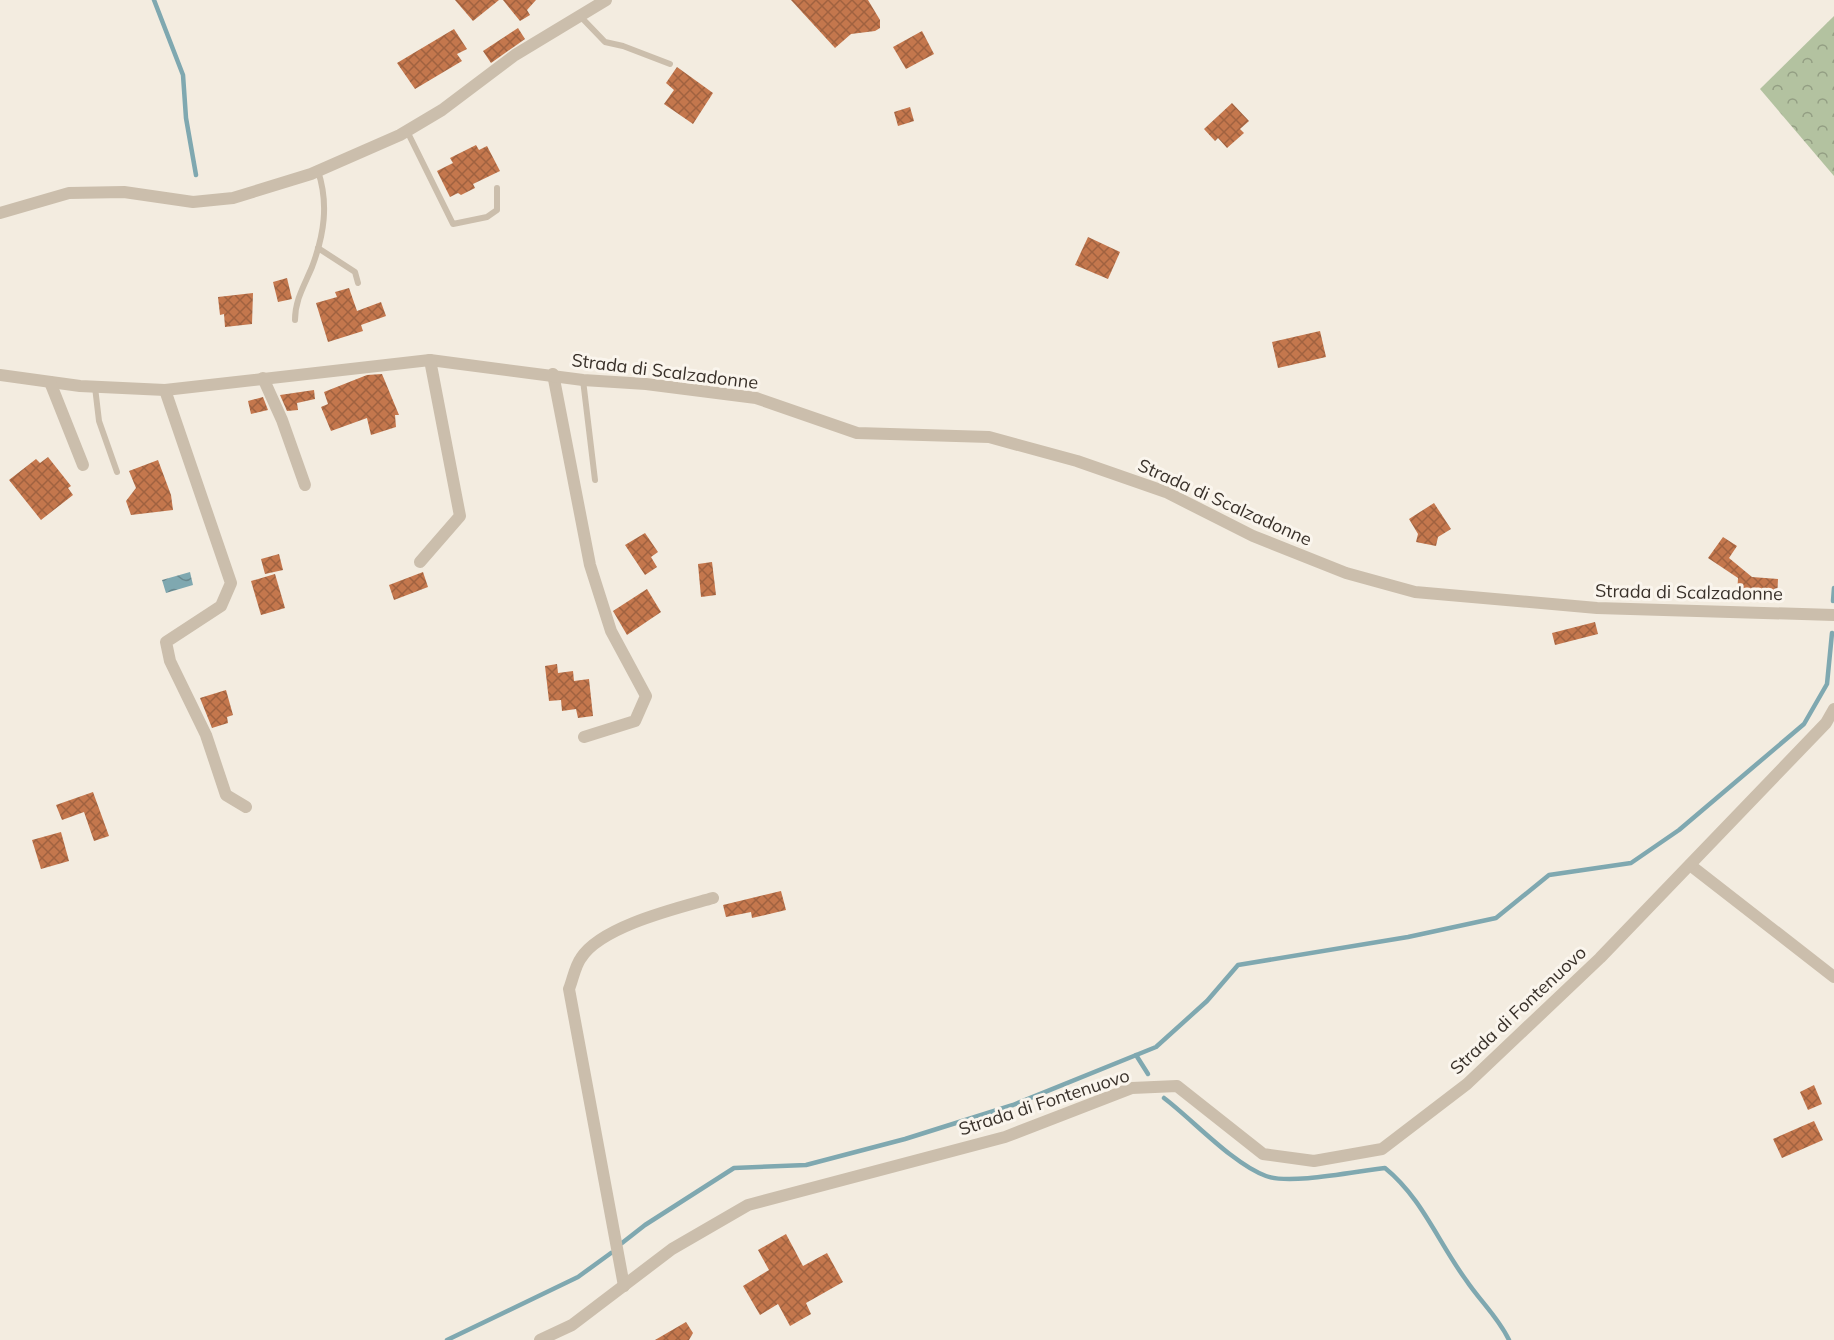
<svg xmlns="http://www.w3.org/2000/svg" width="1834" height="1340" font-family="Mulish,sans-serif">
<defs>
<pattern id="forest-crowns" width="20" height="18" patternUnits="userSpaceOnUse" patternTransform="scale(1.5)"><rect width="20" height="18" fill="#b3c2a0"/><path d="M2 6a3 3 0 1 1 6 0M12 15a3 3 0 1 1 6 0" fill="none" stroke="#939e83"/></pattern>
<pattern id="water-waves" width="16" height="10" patternUnits="userSpaceOnUse" patternTransform="scale(1.5)"><rect width="16" height="10" fill="#7fa8b0"/><path d="M0 5q4-4 8 0t8 0" fill="none" stroke="#69898f"/></pattern>
<pattern id="building-cross-hatch" width="8" height="8" patternUnits="userSpaceOnUse" patternTransform="scale(1.5)"><rect width="8" height="8" fill="#c4774d"/><path d="M0 0l8 8M0 8l8-8" fill="none" stroke="#a06240"/></pattern>
</defs>
<rect width="100%" height="100%" fill="#f3ece0"/>
<!-- forest -->
<polygon fill="url(#forest-crowns)" points="1834,16 1834,176 1760,89"/>
<!-- water -->
<polygon fill="url(#water-waves)" points="190,572 193,585 166,593 162,580"/>
<g fill="none" stroke-linecap="round" stroke-linejoin="round">
<!-- stream -->
<g stroke="#7fa8b0" stroke-width="4.5">
<polyline points="154,0 183,75 186,118 196,175"/>
<polyline points="1833,601 1834,588"/>
<polyline points="1136,1055 1148,1074"/>
<path d="M1164,1098C1193,1120 1233,1164 1266,1176C1290,1185 1357,1171 1385,1168C1422,1198 1438,1242 1466,1280C1480,1301 1498,1317 1509,1340"/>
<polyline points="622,1243 645,1225 734,1168 806,1165 905,1139 1013,1105 1156,1047 1207,1001 1238,965 1408,937 1496,918 1549,875 1631,863 1679,830 1804,724 1827,684 1832,633"/>
<polyline points="447,1340 578,1277 611,1253"/>
</g>
</g>
<!-- building -->
<g fill="url(#building-cross-hatch)">
<polygon points="455,0 499,0 473,21"/>
<polygon points="503,0 536,0 527,10 530,15 520,21"/>
<polygon points="791,0 868,0 880,20 880,28 875,31 851,34 835,48"/>
<polygon points="518,28 525,39 491,63 483,51"/>
<polygon points="454,29 467,49 457,54 462,61 415,89 397,63"/>
<polygon points="922,31 934,54 906,69 893,47"/>
<polygon points="677,67 713,93 693,124 664,104 674,90 666,83"/>
<polygon points="1232,103 1249,121 1240,129 1244,133 1227,148 1218,138 1215,141 1204,129"/>
<polygon points="910,107 914,121 898,126 894,112"/>
<polygon points="476,145 479,150 487,146 500,171 473,184 475,188 461,195 458,193 450,197 437,171 453,163 450,158"/>
<polygon points="1088,237 1120,252 1108,279 1075,265"/>
<polygon points="287,278 292,299 278,302 273,282"/>
<polygon points="349,288 357,311 381,302 386,316 361,325 363,331 328,342 316,303 337,297 335,292"/>
<polygon points="253,293 252,324 225,327 224,314 220,315 218,297"/>
<polygon points="1320,331 1326,357 1278,368 1272,342"/>
<polygon points="382,374 399,415 395,415 396,427 371,435 367,418 331,431 321,407 328,404 324,392 367,375"/>
<polygon points="314,390 315,399 297,403 298,410 287,411 280,395"/>
<polygon points="263,397 268,410 251,414 248,401"/>
<polygon points="48,457 71,486 68,488 73,495 41,520 9,480 36,459 40,463"/>
<polygon points="158,460 171,495 173,510 131,515 126,501 136,488 129,471"/>
<polygon points="1434,503 1451,529 1438,537 1436,546 1416,542 1418,534 1409,519"/>
<polygon points="645,533 658,552 651,557 657,567 645,575 625,545"/>
<polygon points="1723,537 1737,546 1729,558 1752,577 1778,579 1777,599 1737,596 1738,578 1708,558"/>
<polygon points="279,554 283,570 265,574 261,559"/>
<polygon points="712,562 716,595 701,597 698,564"/>
<polygon points="423,572 428,587 394,600 389,585"/>
<polygon points="275,574 285,608 261,615 251,581"/>
<polygon points="647,589 661,612 627,635 613,611"/>
<polygon points="1595,622 1598,634 1555,645 1552,633"/>
<polygon points="557,664 558,673 573,671 574,681 589,679 593,716 578,718 576,709 562,711 561,700 549,701 545,666"/>
<polygon points="226,690 233,715 227,717 228,723 212,728 200,698"/>
<polygon points="93,792 109,836 94,841 84,812 62,820 56,805"/>
<polygon points="61,832 69,861 41,869 32,840"/>
<polygon points="781,891 786,910 752,918 751,912 726,917 723,905"/>
<polygon points="1814,1085 1822,1104 1808,1110 1800,1092"/>
<polygon points="1814,1121 1823,1140 1782,1158 1773,1139"/>
<polygon points="786,1234 803,1266 827,1253 843,1282 806,1303 811,1314 790,1326 778,1304 760,1315 743,1286 769,1270 758,1250"/>
<polygon points="686,1322 693,1333 689,1340 655,1340"/>
</g>
<g fill="none" stroke-linecap="round" stroke-linejoin="round">
<!-- service -->
<g stroke="#cbbeac" stroke-width="6">
<polyline points="580,16 605,42 623,46 670,64"/>
<polyline points="407,131 453,224 487,217 497,210 497,188"/>
<polyline points="318,248 355,272 358,283"/>
<path d="M295,320C295,300 304,286 312,267C324,235 329,204 318,171"/>
<polyline points="583,380 595,480"/>
<polyline points="95,387 99,421 117,472"/>
</g>
<!-- minor -->
<g stroke="#cbbeac" stroke-width="12">
<polyline points="0,213 69,193 124,192 193,202 233,198 311,174 400,135 442,110 515,55 606,0"/>
<polyline points="553,374 590,565 611,631 646,696 635,721 584,737"/>
<polyline points="0,375 80,386 165,390 430,360 583,380 646,384 756,398 857,433 989,437 1077,461 1166,492 1253,536 1346,573 1415,592 1597,608 1834,615"/>
<polyline points="263,378 282,420 305,485"/>
<polyline points="50,382 83,465"/>
<polyline points="165,390 231,583 221,606 166,642 170,661 206,735 226,795 246,807"/>
<polyline points="420,562 460,516 430,360"/>
<polyline points="1690,865 1834,977"/>
<path d="M624,1286L569,989C573,979 575,966 581,958C601,926 678,908 713,898"/>
<polyline points="540,1340 572,1325 672,1249 748,1205 1005,1137 1132,1088 1177,1086 1263,1154 1314,1161 1382,1149 1467,1084 1600,958 1826,723 1834,709"/>
</g>
</g>
<g text-anchor="middle" dominant-baseline="central" stroke-width="6" stroke-linejoin="round" paint-order="stroke">
<!-- street labels -->
<g font-size="18" fill="#39312a" stroke="#faf5ed">
<text transform="translate(665 371) rotate(7)">Strada di Scalzadonne</text>
<text transform="translate(1225 502) rotate(24)">Strada di Scalzadonne</text>
<text transform="translate(1689 592) rotate(1)">Strada di Scalzadonne</text>
<text transform="translate(1518 1010) rotate(-43)">Strada di Fontenuovo</text>
<text transform="translate(1044 1102) rotate(-18)">Strada di Fontenuovo</text>
</g>
</g>
</svg>
